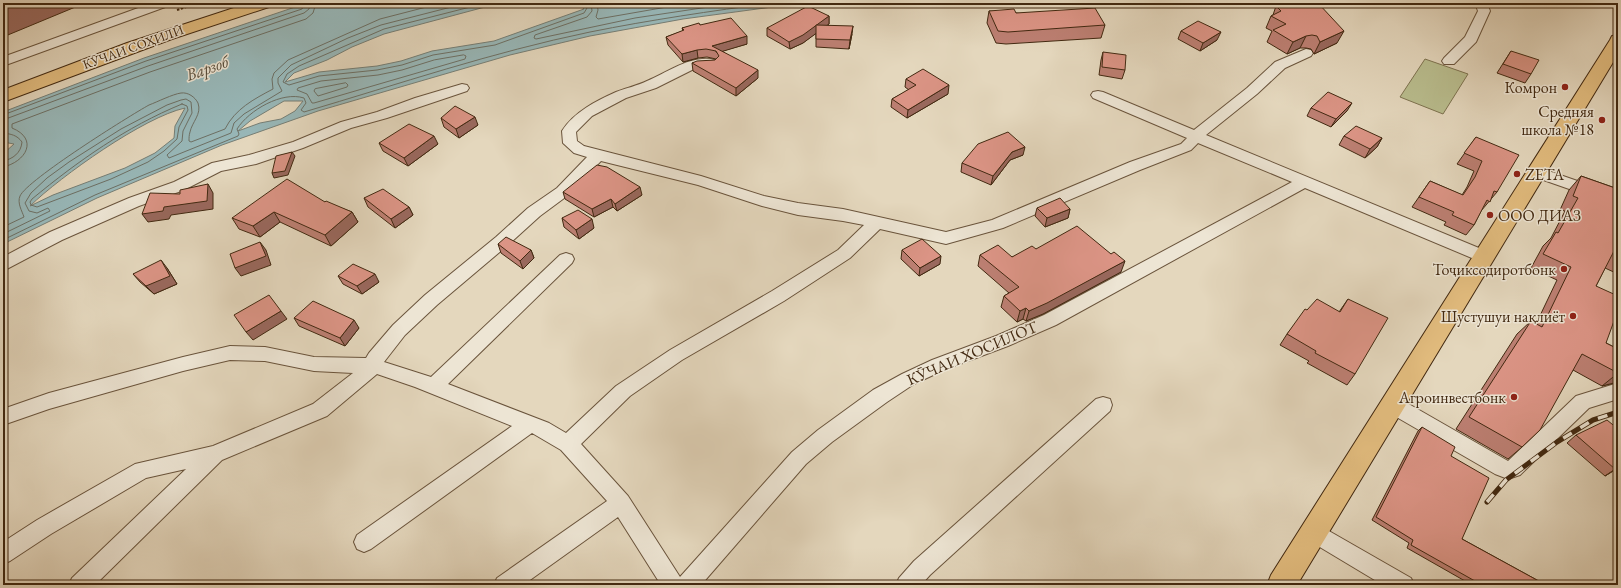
<svg xmlns="http://www.w3.org/2000/svg" width="1621" height="588" font-family="'EB Garamond',serif">
<rect width="100%" height="100%" fill="#e4d7bd"/>
<filter id="stains"><feTurbulence type="fractalNoise" baseFrequency=".005" numOctaves="4"/><feColorMatrix values="0 0 0 0 .2 0 0 0 0 .09 0 0 0 0 .02 0 0 0 .5 -.17"/></filter>
<radialGradient id="worn" r=".72"><stop offset=".6" stop-color="#630" stop-opacity="0"/><stop offset="1" stop-color="#630" stop-opacity=".3"/></radialGradient>
<!-- green -->
<polygon fill="#b9bd8e" stroke="#7e7350" points="1425,59 1468,74 1443,114 1400,97"/>
<!-- water -->
<path fill="#98b8b9" stroke="#767f76" fill-rule="evenodd" d="M307,3H500L384,34L352,47L327,60L294,73L285,82L319,72L377,66L401,61L432,51L494,41L584,9L577,3H802L683,19L590,36L510,55L318,111L222,145L97,198L3,244V154L14,144L3,142V112L144,58ZM284,101H303L295,111L281,119L260,123L238,131L250,121ZM185,108L175,126L174,138L155,153L125,168L53,195L30,206C61,176 144,117 185,108Z"/>
<g fill="none" stroke-linecap="round" stroke-linejoin="round">
<!-- shore -->
<g stroke="#6d7065" stroke-width="1">
<polyline points="486,3 384,29 299,66 287,74 283,82 289,85 319,76 377,70 402,65 433,55 495,45 584,13 587,8 584,3"/>
<polyline points="591,3 592,11 587,17 535,35 534,38 536,39 635,18 735,3"/>
<polyline points="597,3 598,10 596,17 598,19 690,3"/>
<polygon points="464,55 466,56 465,59 314,103 312,103 307,94 297,90 298,88 321,81 378,75 402,70 434,60"/>
<polygon points="346,83 348,85 347,87 318,96 314,91 315,89"/>
<path d="M182,104L187,106L188,110L179,127L177,139L164,151L148,162L111,179L37,207L31,205L30,202L32,199C78,161 126,127 182,104Z"/>
<polyline points="3,115 146,61 302,9 305,3"/>
<polyline points="3,120 148,66 304,13 309,9 310,3"/>
<path d="M3,133C11,134 17,135 22,142C21,153 13,159 3,161"/>
<path d="M3,167C26,162 39,139 12,128V124L150,72L306,19L313,13L316,3"/>
<path d="M3,227L24,217C22,211 17,203 20,196C27,180 129,116 149,105C157,102 173,94 181,93C188,92 195,97 198,103C202,114 192,122 190,132C189,135 189,138 189,141L191,142L225,129C235,109 254,99 273,89L272,79L274,73L288,60L380,19L442,3"/>
<polyline points="3,234 50,211 48,208 37,213 29,211 25,203 31,193 47,178 69,162 121,129 167,105 181,100 186,99 191,102 192,113 183,131 182,141 167,155 169,158 231,133 234,123 244,114 282,91 278,83 278,78 291,65 348,38 381,25 467,3"/>
<path d="M3,240L95,195L238,136L239,134L237,129C249,110 282,91 304,98L306,103L301,110L304,112C399,84 493,52 590,32C650,20 711,11 772,3"/>
</g>
<defs>
<g id="minor">
<polygon points="152,3 170,3 168,6 3,66 3,57"/>
<polygon points="1475,3 1487,3 1490,11 1476,42 1454,64 1444,64 1442,61 1444,58 1465,37 1478,11"/>
<path d="M1306,49L1311,50L1313,53L1311,56L1285,68L1257,94L1206,135L1491,253L1493,257L1491,261L1485,263L1479,261L1305,188L1056,325L1008,346L944,370L914,384L887,402L832,442L806,464L701,585H661L618,517L523,585H494L497,578L607,501L561,450L532,433L371,549L364,552L357,549L354,542L357,535L512,426L415,387L377,374L327,416L222,460L95,585H69L72,578L186,469L146,478L51,534L10,561L3,564V542L37,520L135,464L213,446L313,404L353,373L314,371L265,361L230,360L183,371L49,409L3,425V409L49,393L183,357L230,346L265,347L314,357L366,358L369,353L393,325L425,295L496,237L528,208L557,188L587,157L574,153L563,143L562,131C574,112 596,101 616,92C626,88 637,86 647,81C669,72 691,54 716,60L718,63L716,66L698,67L656,88L626,98L592,116L576,132L577,141L584,146L701,176L764,196L798,203L843,209L946,232L992,220L1130,162L1181,144L1187,138L1093,98L1091,95L1093,92L1098,91L1103,92L1194,130L1247,88L1275,62ZM1198,143L1292,182L1044,315L996,336L932,360L902,374L873,390L818,430L792,452L680,577L628,496L581,444L630,396L682,360L784,301L850,258L880,229L946,244L1003,228L1140,170L1191,150ZM601,161L698,185L762,206L798,215L843,221L864,225L838,250L772,291L670,350L616,386L566,433L549,423L448,384L572,263L574,259L572,255L566,253L560,255L431,377L384,362L405,335L437,305L508,245L540,216L567,196Z"/>
<polygon points="462,84 467,85 469,88 467,91 387,118 351,128 303,148 256,164 221,171 184,190 139,206 62,240 3,271 3,257 50,232 129,198 174,182 212,163 249,155 293,142 341,122 377,112 415,98"/>
<polygon points="1537,167 1618,195 1618,206 1532,176 1529,172 1532,168"/>
<polygon points="1618,383 1618,399 1589,408 1520,475 1508,479 1495,474 1386,411 1384,405 1386,399 1393,397 1400,399 1508,461 1576,396"/>
<polygon points="1103,397 1110,399 1112,405 1110,411 930,575 921,585 896,585 899,578 914,561 1096,399"/>
<polygon points="1315,523 1411,578 1414,585 1383,585 1308,540 1305,533 1308,526"/>
</g>
<g id="major">
<polygon points="249,3 274,3 272,6 172,39 3,102 3,90 127,43"/>
<polygon points="1618,35 1618,54 1297,585 1267,585 1271,575 1610,40 1612,36"/>
</g>
</defs>
<!-- minor casing -->
<use href="#minor" stroke="#6a543c" stroke-width="2"/>
<!-- major casing -->
<use href="#major" stroke="#422911" stroke-width="2"/>
<!-- path -->
<polyline stroke="#422911" stroke-width="2" stroke-dasharray="2.5 1.5" stroke-linecap="butt" points="177,10 198,3"/>
<!-- minor -->
<use href="#minor" fill="#ede5d4" fill-rule="evenodd"/>
<!-- major -->
<use href="#major" fill="#e2bc7e" fill-rule="evenodd"/>
<defs>
<polyline id="rail" points="1487,502 1506,480 1557,442 1593,420 1618,412"/>
</defs>
<!-- rail casing -->
<use href="#rail" stroke="#422911" stroke-width="5"/>
<!-- rail -->
<use href="#rail" stroke="#ede5d4" stroke-width="3.5" stroke-dasharray="10" stroke-linecap="butt"/>
</g>
<!-- wall -->
<g fill="#bc7f72" stroke="#422911">
<polygon points="1287,3 1337,43 1314,54 1311,49 1306,48 1300,48 1287,54 1267,42 1272,31 1266,28 1271,16 1273,15 1276,6 1285,6"/>
<polygon points="989,11 1016,13 1105,25 1101,38 1006,44 996,43 987,23"/>
<polygon points="829,16 829,24 827,25 852,34 849,49 816,47 816,33 803,43 790,49 767,36 767,28"/>
<polygon points="700,25 747,44 722,51 758,78 736,96 693,71 692,63 715,60 716,59 707,57 698,58 683,62 668,45 666,37 683,31 682,28"/>
<polygon points="1181,31 1217,40 1200,51 1178,39"/>
<polygon points="1511,51 1531,74 1525,83 1497,73"/>
<polygon points="1103,52 1125,70 1122,79 1099,75 1101,60"/>
<polygon points="906,79 948,94 907,118 891,107 892,99 909,90 905,87"/>
<polygon points="1311,108 1347,111 1331,127 1307,116"/>
<polygon points="441,118 478,125 459,138 444,127"/>
<polygon points="1344,136 1382,138 1377,147 1365,158 1339,145"/>
<polygon points="1476,137 1497,192 1481,211 1474,225 1466,235 1444,225 1446,222 1412,207 1430,181 1462,195 1467,187 1474,171 1457,164"/>
<polygon points="379,143 438,144 408,166 383,151"/>
<polygon points="1618,143 1618,150 1615,148"/>
<polygon points="1023,155 1010,160 991,185 961,172 962,163"/>
<polygon points="1581,176 1618,189 1618,274 1605,268 1596,286 1606,343 1618,349 1618,379 1614,383 1602,386 1573,370 1522,447 1508,459 1456,429 1517,334 1531,321 1536,324 1557,280 1531,268 1543,246 1551,238 1565,211 1560,210 1569,190"/>
<polygon points="563,192 642,195 617,211 613,207 594,217 565,199"/>
<polygon points="364,198 409,207 413,215 395,228 368,207"/>
<polygon points="325,202 352,212 358,222 331,246 280,222 260,237 239,229 232,218"/>
<polygon points="1037,208 1070,209 1068,218 1045,227 1035,216"/>
<polygon points="562,218 594,228 579,239 564,227"/>
<polygon points="498,244 531,250 534,258 523,269 501,253"/>
<polygon points="1036,249 1121,272 1043,314 1026,321 1023,319 1017,322 1001,307 1004,296 1009,293 978,266 980,255 1012,257"/>
<polygon points="902,250 940,264 919,276 901,259"/>
<polygon points="167,268 177,284 154,294 140,282 133,274"/>
<polygon points="338,276 379,282 362,294 343,284"/>
<polygon points="1348,299 1355,374 1347,385 1307,363 1309,361 1280,345 1287,334 1307,310 1339,312"/>
<polygon points="294,318 359,328 345,346 299,326"/>
<polygon points="1422,427 1451,456 1462,539 1546,585 1472,585 1407,548 1409,543 1372,520 1418,431"/>
<polygon points="1576,435 1618,468 1605,476 1567,443"/>
</g>
<!-- shaded-wall -->
<g fill="#99685d" stroke="#422911">
<polygon points="3,3 85,3 3,37"/>
<polygon points="829,16 829,24 803,43 790,49 789,42"/>
<polygon points="853,26 852,34 849,49 850,40"/>
<polygon points="1344,31 1337,43 1314,54 1320,42"/>
<polygon points="1221,32 1217,40 1200,51 1203,43"/>
<polygon points="747,36 747,44 717,53 712,46"/>
<polygon points="1306,36 1300,48 1287,54 1293,42"/>
<polygon points="697,50 698,58 683,62 682,54"/>
<polygon points="758,70 758,78 736,96 736,88"/>
<polygon points="949,85 948,94 907,118 908,110"/>
<polygon points="1352,103 1347,111 1331,127 1336,119"/>
<polygon points="475,117 478,125 459,138 456,129"/>
<polygon points="434,136 438,144 408,166 404,158"/>
<polygon points="1382,138 1377,147 1365,158 1370,149"/>
<polygon points="1025,147 1023,155 1010,160 991,185 993,176 1012,152"/>
<polygon points="292,152 295,156 288,175 274,178 272,173"/>
<polygon points="208,184 213,193 213,209 171,215 169,219 148,222 142,214"/>
<polygon points="640,187 642,195 617,211 615,204"/>
<polygon points="611,199 613,207 594,217 592,209"/>
<polygon points="409,207 413,215 395,228 391,219"/>
<polygon points="1070,209 1068,218 1045,227 1047,218"/>
<polygon points="274,212 280,222 260,237 253,226"/>
<polygon points="352,212 358,222 331,246 325,235"/>
<polygon points="592,219 594,228 579,239 576,230"/>
<polygon points="260,242 266,250 271,265 241,276 235,268"/>
<polygon points="531,250 534,258 523,269 520,261"/>
<polygon points="941,256 940,264 919,276 920,268"/>
<polygon points="161,260 167,268 177,284 154,294 146,286"/>
<polygon points="1125,261 1121,272 1043,314 1026,321 1029,311"/>
<polygon points="375,274 379,282 362,294 357,286"/>
<polygon points="1026,308 1023,319 1017,322 1020,311"/>
<polygon points="281,311 287,319 253,340 246,332"/>
<polygon points="354,320 359,328 345,346 340,338"/>
<polygon points="1618,373 1618,379 1614,383 1602,386"/>
<polygon points="1618,467 1618,468 1605,476"/>
</g>
<!-- building -->
<g fill="#db9485" stroke="#422911">
<polygon points="1287,3 1318,3 1344,31 1320,42 1317,36 1312,35 1306,36 1293,42 1273,30 1286,24 1271,16 1281,11 1276,6 1288,5"/>
<polygon points="808,6 829,16 803,35 789,42 767,28"/>
<polygon points="1095,8 1105,25 1008,32 998,31 989,11 1014,9 1016,13"/>
<polygon points="731,18 747,36 712,46 758,70 736,88 692,63 697,61 715,60 719,56 716,51 706,49 697,50 682,54 666,37 684,30 682,28 699,23 700,25"/>
<polygon points="1198,21 1221,32 1203,43 1181,31"/>
<polygon points="816,25 853,26 850,40 816,39"/>
<polygon points="1511,51 1539,60 1531,74 1503,64"/>
<polygon points="1103,52 1126,55 1125,70 1102,67"/>
<polygon points="923,69 949,85 908,110 892,99 916,85 906,79"/>
<polygon points="1328,92 1352,103 1336,119 1311,108"/>
<polygon points="455,106 475,117 456,129 441,118"/>
<polygon points="409,124 434,136 404,158 379,143"/>
<polygon points="1356,126 1382,138 1370,149 1344,136"/>
<polygon points="1008,132 1025,147 1012,152 993,176 962,163 978,144"/>
<polygon points="1476,137 1519,155 1497,192 1494,191 1490,202 1487,200 1474,225 1452,215 1454,212 1419,197 1430,181 1463,195 1475,177 1482,161 1464,153"/>
<polygon points="292,152 285,171 272,173 276,156"/>
<polygon points="597,165 607,167 640,187 615,204 611,199 592,209 563,192"/>
<polygon points="1581,176 1618,189 1618,253 1614,251 1596,286 1618,296 1618,310 1606,343 1618,349 1618,373 1582,354 1540,430 1522,447 1469,417 1531,321 1542,327 1571,267 1543,254 1556,232 1558,233 1578,198 1573,196"/>
<polygon points="287,179 325,202 326,201 352,212 325,235 274,212 253,226 232,218"/>
<polygon points="208,184 207,201 164,207 163,211 142,214 150,193 180,194 180,190"/>
<polygon points="383,189 409,207 391,219 364,198"/>
<polygon points="1060,198 1070,209 1047,218 1037,208"/>
<polygon points="578,210 592,219 576,230 562,218"/>
<polygon points="1077,226 1111,254 1114,252 1125,261 1047,303 1029,311 1026,308 1020,311 1004,296 1019,287 980,255 998,245 1012,257 1032,246 1036,249"/>
<polygon points="506,237 531,250 520,261 498,244"/>
<polygon points="922,239 941,256 920,268 902,250"/>
<polygon points="260,242 266,256 235,268 230,254"/>
<polygon points="161,260 170,276 146,286 133,274"/>
<polygon points="353,264 375,274 357,286 338,276"/>
<polygon points="269,295 281,311 246,332 234,315"/>
<polygon points="1317,299 1340,312 1348,299 1388,318 1355,374 1315,353 1316,351 1287,334 1305,309 1307,310"/>
<polygon points="313,301 354,320 340,338 294,318"/>
<polygon points="1607,420 1618,429 1618,467 1615,469 1576,435"/>
<polygon points="1422,427 1455,447 1451,456 1489,478 1462,539 1546,585 1482,585 1411,545 1413,540 1376,517"/>
</g>
<!-- markers -->
<g fill="#8f2418" stroke="#ede5d4" stroke-width="1.5">
<circle cx="1565" cy="87" r="4"/>
<circle cx="1602" cy="120" r="4"/>
<circle cx="1517" cy="174" r="4"/>
<circle cx="1490" cy="215" r="4"/>
<circle cx="1564" cy="269" r="4"/>
<circle cx="1573" cy="316" r="4"/>
<circle cx="1514" cy="397" r="4"/>
</g>
<g text-anchor="middle" dominant-baseline="central" stroke-width="3" stroke-linejoin="round" paint-order="stroke">
<!-- far-street labels -->
<g font-size="13" fill="#422911" stroke="#ede5d4">
<text transform="translate(133 47) rotate(-20)">КӮЧАИ СОҲИЛӢ</text>
</g>
<!-- poi labels -->
<g font-size="16" fill="#422911" stroke="#ede5d4" text-anchor="end">
<text x="1557" y="87">Комрон</text>
<text x="1594" y="111">Средняя<tspan x="1594" dy="18">школа №18</tspan></text>
<text x="1525" y="174" text-anchor="start">ZETA</text>
<text x="1498" y="215" text-anchor="start">ООО ДИАЗ</text>
<text x="1556" y="269">Тоҷиксодиротбонк</text>
<text x="1565" y="316">Шустушуи нақлиёт</text>
<text x="1506" y="397">Агроинвестбонк</text>
</g>
<!-- street labels -->
<g font-size="16" fill="#422911" stroke="#ede5d4">
<text transform="translate(972 353) rotate(-23)">КӮЧАИ ХОСИЛОТ</text>
</g>
<!-- water labels -->
<g font-size="17" font-style="italic" fill="#584d3b" stroke="#ede5d4">
<text transform="translate(207 68) rotate(-20)">Варзоб</text>
</g>
</g>
<!-- margin -->
<rect width="1621" height="588" fill="none" stroke="#e4d7bd" stroke-width="16"/>
<rect x="4" y="4" width="1613" height="580" fill="none" stroke="#422911" stroke-width="2"/>
<rect x="8" y="8" width="1605" height="572" fill="none" stroke="#422911"/>
<rect width="100%" height="100%" filter="url(#stains)"/>
<rect width="100%" height="100%" fill="url(#worn)"/>
</svg>
